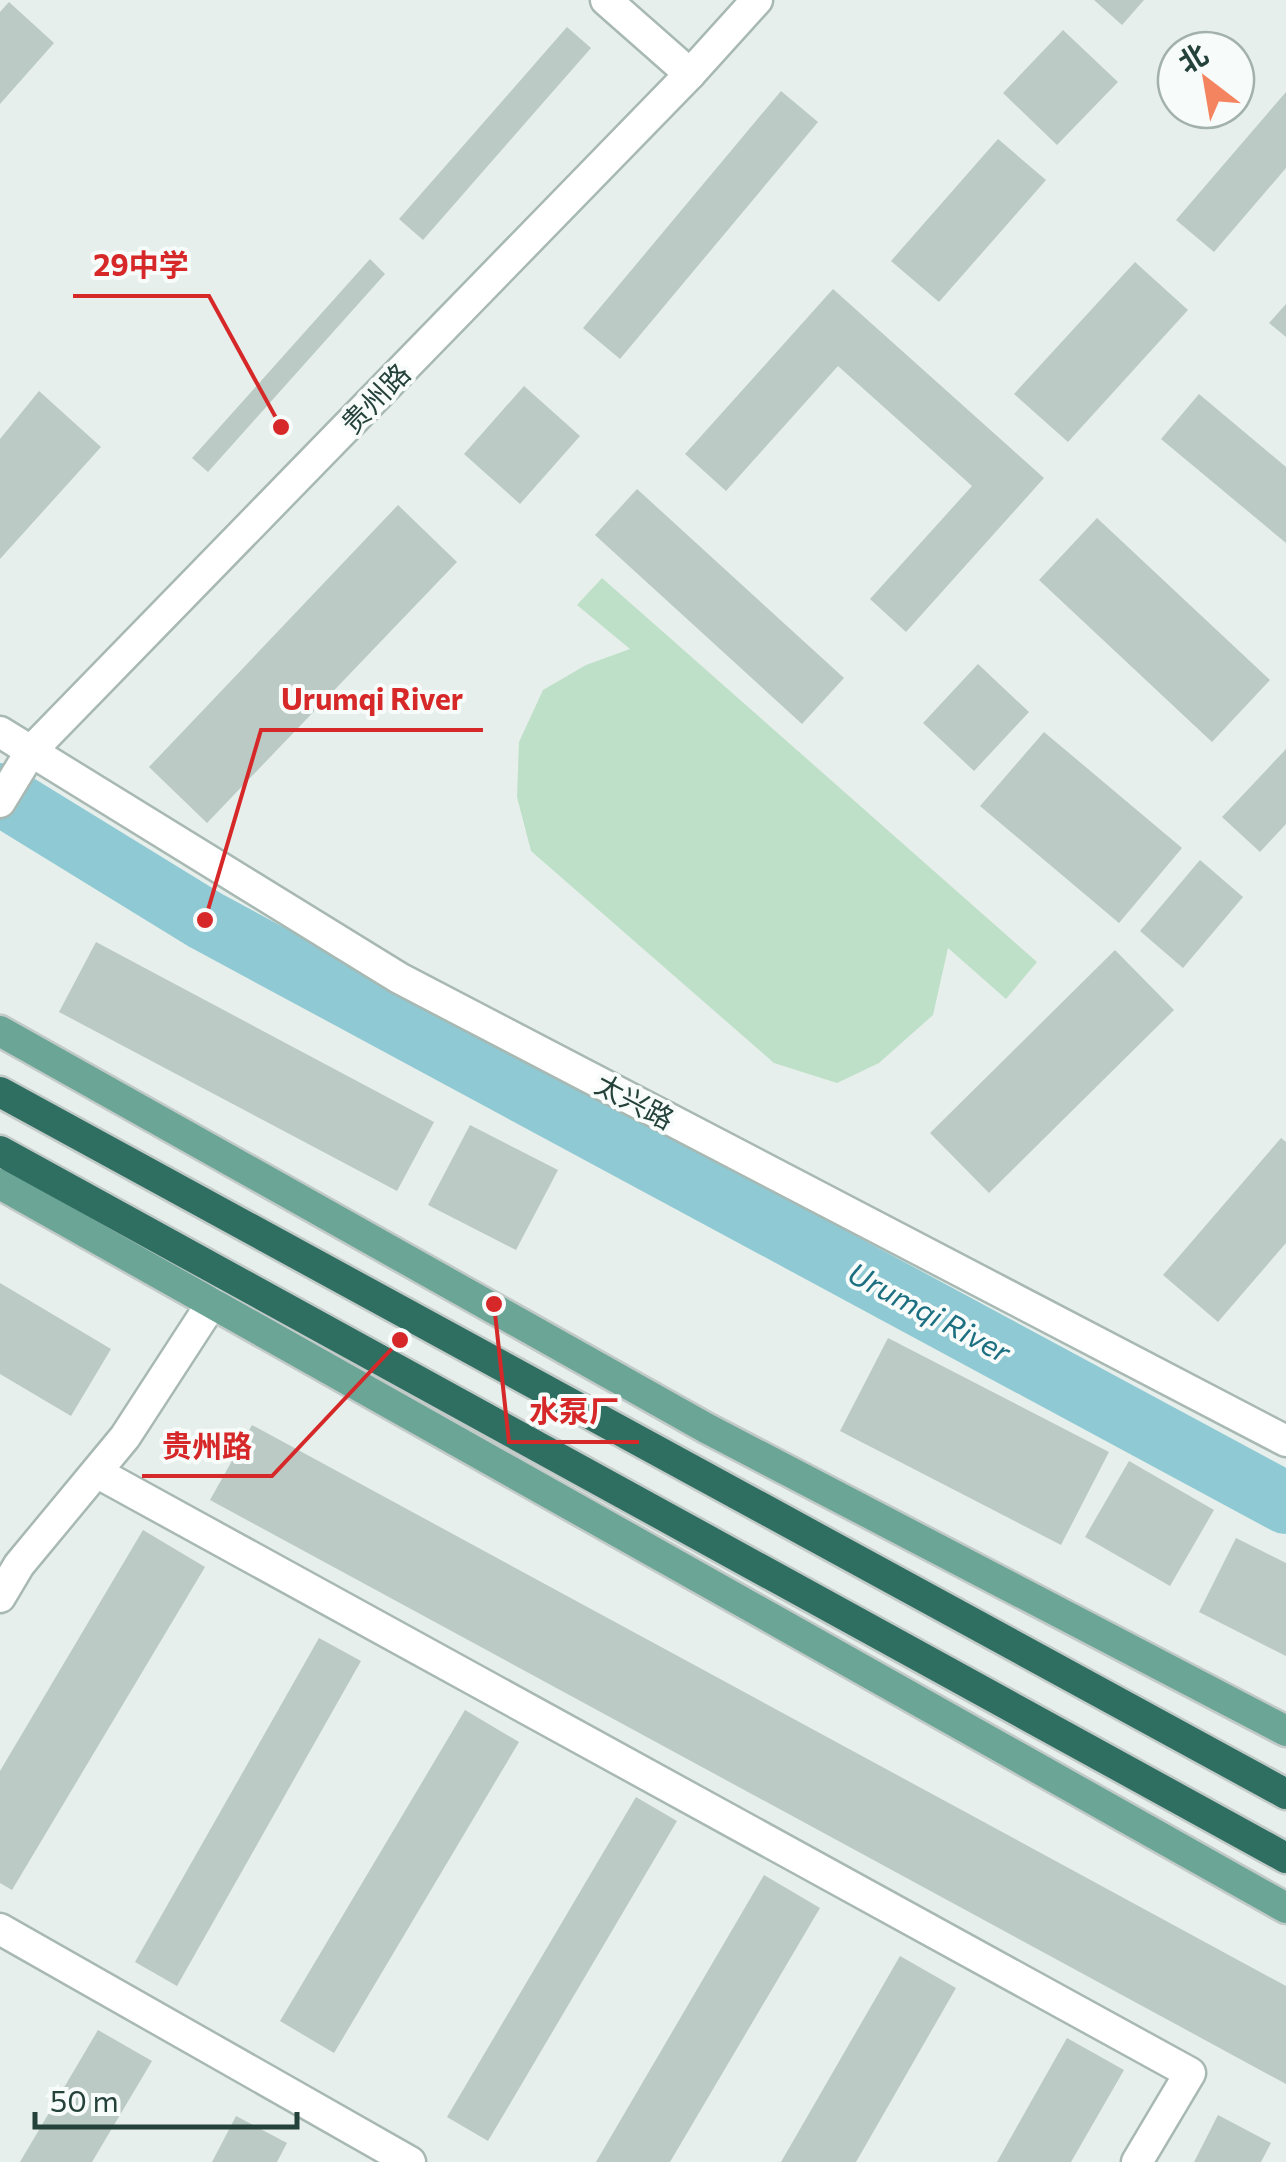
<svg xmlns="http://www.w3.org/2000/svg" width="1286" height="2162" font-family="Commissioner,'Noto Sans SC',sans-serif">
<rect width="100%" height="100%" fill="#e6efeb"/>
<!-- green -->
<polygon fill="#bfe0c8" points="602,578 1037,962 1006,999 948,948 933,1015 879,1063 837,1083 774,1063 531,851 517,797 519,742 543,690 586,665 630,649 577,605"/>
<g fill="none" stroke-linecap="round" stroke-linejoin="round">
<!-- river -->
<polyline stroke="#8ec9d4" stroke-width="62" points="0,794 205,920 1286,1503"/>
</g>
<!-- building -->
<g fill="#bbcac4">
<polygon points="1094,0 1144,0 1122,25"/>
<polygon points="9,2 54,43 0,104 0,12"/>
<polygon points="567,27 591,48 423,240 399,219"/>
<polygon points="1063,30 1118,82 1057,145 1003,93"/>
<polygon points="781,91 818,122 620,359 583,328"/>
<polygon points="1286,92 1286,168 1214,252 1176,220"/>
<polygon points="998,139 1046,180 939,302 891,261"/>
<polygon points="370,259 385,274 208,472 192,458"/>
<polygon points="1135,262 1188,310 1068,442 1014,394"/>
<polygon points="833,289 1044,478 906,632 870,599 972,486 838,366 726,491 685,454"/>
<polygon points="1286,304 1286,337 1269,323"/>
<polygon points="524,386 580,436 520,504 464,454"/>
<polygon points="39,391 101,447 0,559 0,439"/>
<polygon points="1199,394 1286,467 1286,543 1161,439"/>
<polygon points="637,489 844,678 802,724 595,535"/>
<polygon points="398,505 457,562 207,823 149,767"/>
<polygon points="1097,518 1270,680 1212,742 1039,580"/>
<polygon points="978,664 1029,712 974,771 923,723"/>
<polygon points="1044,732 1182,848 1119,923 980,806"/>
<polygon points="1286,749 1286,824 1260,852 1222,817"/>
<polygon points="1200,860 1243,897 1183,968 1140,931"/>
<polygon points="96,942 434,1122 397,1191 59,1012"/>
<polygon points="1115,950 1174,1010 989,1193 930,1133"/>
<polygon points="470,1125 558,1170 516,1250 428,1205"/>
<polygon points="1281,1138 1286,1142 1286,1243 1218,1322 1163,1275"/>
<polygon points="0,1283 111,1349 71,1416 0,1374"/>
<polygon points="888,1338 1109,1452 1061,1545 840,1431"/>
<polygon points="252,1425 1286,1986 1286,2084 210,1500"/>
<polygon points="1129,1461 1214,1510 1170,1586 1085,1537"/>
<polygon points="143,1530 205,1567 12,1890 0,1883 0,1771"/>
<polygon points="1236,1538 1286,1563 1286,1656 1199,1612"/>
<polygon points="319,1638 361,1661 177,1986 135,1962"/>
<polygon points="465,1710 519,1742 334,2053 280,2021"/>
<polygon points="636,1797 677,1821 488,2141 447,2117"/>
<polygon points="764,1875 820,1908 670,2162 596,2162"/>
<polygon points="900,1956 956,1988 856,2162 781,2162"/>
<polygon points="98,2030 152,2061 92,2162 20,2162"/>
<polygon points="1067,2038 1124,2070 1071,2162 997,2162"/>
<polygon points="1218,2115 1271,2143 1261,2162 1194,2162"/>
<polygon points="236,2116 287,2143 277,2162 212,2162"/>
</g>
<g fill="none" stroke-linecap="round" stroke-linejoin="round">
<defs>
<g id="minor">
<polyline points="606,0 690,74"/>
<polyline points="0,732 399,978 1286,1441"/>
<polyline points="0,802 31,751 690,74 757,0"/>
<polyline points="98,1473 1190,2073 1137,2162"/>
<polyline points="0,1597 19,1565 125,1437 212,1303"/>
<polyline points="0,1929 410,2162"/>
</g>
<g id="major">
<polyline points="0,1031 706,1428 1286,1731"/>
<polyline points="0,1184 1286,1908"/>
</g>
<g id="highway">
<polyline points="0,1092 1286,1794"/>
<polyline points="0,1151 1286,1858"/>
</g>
</defs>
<!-- minor casing -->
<use href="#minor" stroke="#a8b8b2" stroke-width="35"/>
<!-- major casing -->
<use href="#major" stroke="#c2cac8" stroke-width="35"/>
<!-- highway casing -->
<use href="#highway" stroke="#c2cac8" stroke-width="35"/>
<!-- minor -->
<use href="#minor" stroke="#fff" stroke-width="30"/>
<!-- major -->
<use href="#major" stroke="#6aa596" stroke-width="30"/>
<!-- highway -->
<use href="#highway" stroke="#2f6f62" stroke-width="30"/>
</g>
<g text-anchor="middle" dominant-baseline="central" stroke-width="8" stroke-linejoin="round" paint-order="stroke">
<!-- street labels -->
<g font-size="28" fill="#24423a" stroke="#f7fbf9">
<text transform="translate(375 398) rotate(-46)">贵州路</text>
<text transform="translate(635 1101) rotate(28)">太兴路</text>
</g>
<!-- water labels -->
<g font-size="30" font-style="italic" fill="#1c6f80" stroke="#f7fbf9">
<text transform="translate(930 1311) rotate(28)">Urumqi River</text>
</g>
</g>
<!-- callouts -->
<path fill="none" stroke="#d62828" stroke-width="4" d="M281 427L209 296H73M205 920L261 730H483M494 1304L509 1442H639M400 1340L272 1476H142"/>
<g fill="#d62828" stroke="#f7fbf9" stroke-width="4">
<circle cx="281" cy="427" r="10"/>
<circle cx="205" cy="920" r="10"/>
<circle cx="494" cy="1304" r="10"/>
<circle cx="400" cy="1340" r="10"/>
</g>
<g font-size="30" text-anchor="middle" font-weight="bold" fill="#d62828" stroke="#f7fbf9" stroke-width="8" stroke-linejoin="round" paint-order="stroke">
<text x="141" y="276">29中学</text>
<text x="372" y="710">Urumqi River</text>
<text x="574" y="1422">水泵厂</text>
<text x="207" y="1457">贵州路</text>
</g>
<!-- north arrow -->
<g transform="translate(1206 80) rotate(329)"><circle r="48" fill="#f7fbf9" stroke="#a3b1ad" stroke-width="2.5"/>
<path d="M0-8L18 38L0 25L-18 38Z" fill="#f4845f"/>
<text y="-15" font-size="28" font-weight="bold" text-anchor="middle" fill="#24423a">北</text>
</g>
<!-- scale -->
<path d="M35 2112v15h262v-15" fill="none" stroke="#24423a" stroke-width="5"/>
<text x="50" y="2112" font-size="30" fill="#24423a" stroke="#f7fbf9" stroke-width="8" paint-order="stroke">50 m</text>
</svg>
